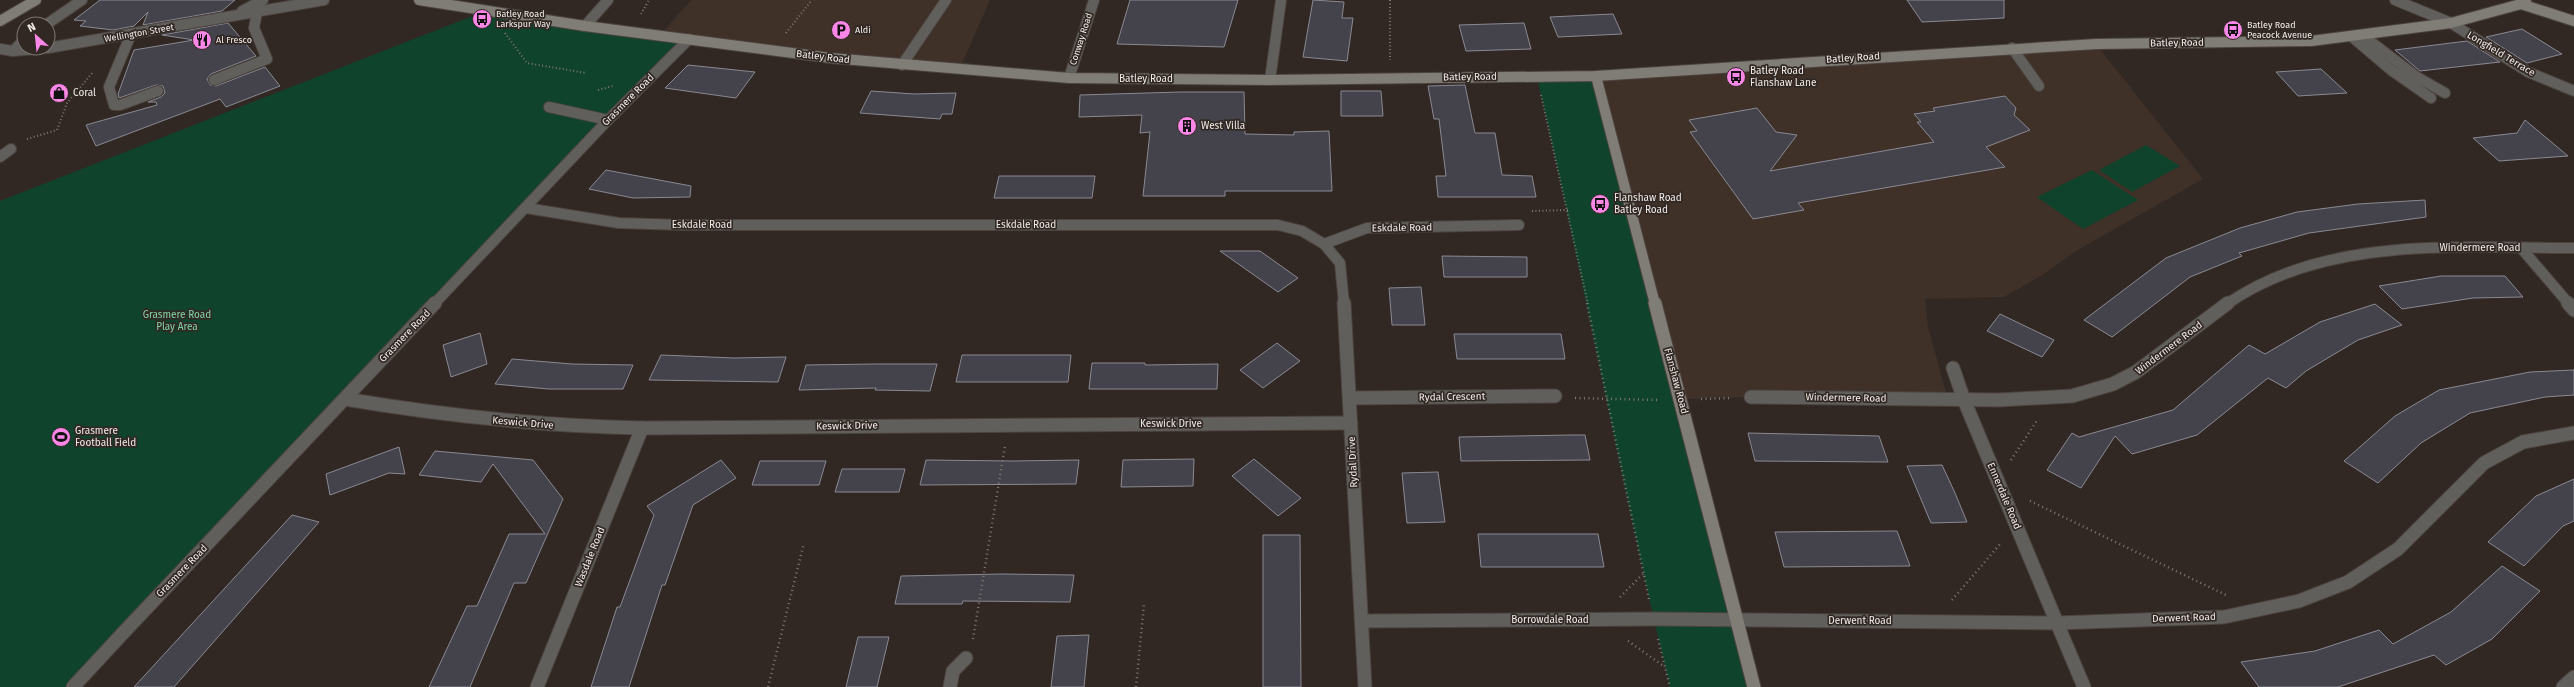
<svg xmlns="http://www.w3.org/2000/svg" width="2574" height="687" font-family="'Fira Sans',sans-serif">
<rect width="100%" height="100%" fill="#312824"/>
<!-- built -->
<g fill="#3f3028">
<polygon points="691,0 990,0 961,66 662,33"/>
<polygon points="2096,44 2203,179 2076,251 2041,276 2004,297 1925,299 1928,327 1948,399 1751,397 1681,399 1596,76"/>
</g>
<!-- green -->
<g fill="#0f432c">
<polygon points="488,10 689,39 73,687 0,687 0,201"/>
<path d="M1596,76L1754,687H1670C1621,485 1584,280 1537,77Z"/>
<polygon points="2146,145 2180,166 2132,192 2099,170"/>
<polygon points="2092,170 2138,200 2083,229 2037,197"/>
</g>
<!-- building -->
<g fill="#44434c" stroke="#8a8993">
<polygon points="100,0 235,0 222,11 143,25 148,12 134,26 113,30 80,26 86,21 74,20"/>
<polygon points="1130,0 1238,0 1224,47 1117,44"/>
<polygon points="1313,0 1344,2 1342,18 1353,18 1347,61 1303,57"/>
<polygon points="1907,0 2004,0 2004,18 1922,22"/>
<polygon points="1613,14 1622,34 1558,37 1550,17"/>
<polygon points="228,23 256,56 211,74 207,79 210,85 216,86 265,67 280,86 226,107 220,99 96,146 86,125 157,105 156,102 148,102 161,97 165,93 163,86 156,85 119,98 118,94 134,50 194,40 162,35"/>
<polygon points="1524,23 1531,49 1466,51 1459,25"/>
<polygon points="2522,29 2562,54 2527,63 2486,37"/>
<polygon points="2467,41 2500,62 2420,71 2395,50"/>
<polygon points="688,65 755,72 736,98 665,88"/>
<polygon points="2321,69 2347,93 2298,96 2276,72"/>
<polygon points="1465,85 1475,133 1495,133 1502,175 1532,176 1536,197 1438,197 1436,176 1446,176 1439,119 1434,119 1428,86"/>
<polygon points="871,91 914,94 956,93 952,114 942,114 940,119 860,113"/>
<polygon points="1341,91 1381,91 1383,116 1341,116"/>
<polygon points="1180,92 1244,92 1245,134 1294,135 1294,132 1329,131 1332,191 1225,191 1225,196 1143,196 1150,132 1140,133 1142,115 1079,117 1080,95"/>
<polygon points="2005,96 2016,108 2014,115 2030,130 1986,147 2005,167 1798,203 1804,210 1753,219 1690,132 1697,131 1689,120 1757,108 1776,132 1797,135 1770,171 1934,142 1917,122 1921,122 1914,114 1935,111 1933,108"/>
<polygon points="2525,120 2568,156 2499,161 2473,138 2517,133"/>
<polygon points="606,170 691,186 690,197 633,198 589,189"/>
<polygon points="999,176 1095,176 1092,198 994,198"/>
<polygon points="2425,200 2426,217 2309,233 2239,253 2242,256 2190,277 2112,337 2084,320 2166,258 2240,228 2297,212 2358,204"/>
<polygon points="1220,251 1260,251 1298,278 1278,292"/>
<polygon points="1442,256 1527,257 1527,277 1444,277"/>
<polygon points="2441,276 2505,276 2523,297 2473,298 2402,309 2379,286"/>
<polygon points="1421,287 1425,325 1392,325 1389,288"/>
<polygon points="2375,304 2402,325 2358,340 2306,371 2286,388 2268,378 2197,435 2132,454 2115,436 2081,488 2047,470 2072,433 2079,437 2173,410 2249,345 2265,354 2320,322"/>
<polygon points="2000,314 2054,340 2042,357 1987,331"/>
<polygon points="480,333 487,364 451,377 443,345"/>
<polygon points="1454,334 1561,334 1565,359 1457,359"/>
<polygon points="1277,343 1300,361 1263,388 1240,370"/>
<polygon points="661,355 734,358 786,357 778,382 649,380"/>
<polygon points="962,355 1071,355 1068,382 956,382"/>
<polygon points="512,359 572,364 633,365 623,389 548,389 495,384"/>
<polygon points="1092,363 1145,363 1145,365 1218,364 1217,389 1089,389"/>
<polygon points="875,364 937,364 930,391 875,390 876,388 799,390 806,365"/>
<polygon points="2574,370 2574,395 2545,397 2470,413 2421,443 2378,483 2344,461 2395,416 2439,390 2530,372"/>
<polygon points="1748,433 1879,436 1888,462 1755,461"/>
<polygon points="1570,435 1585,435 1590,460 1461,461 1459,437"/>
<polygon points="399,447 405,474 389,473 330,495 326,474"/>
<polygon points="435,451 533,460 563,499 526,583 514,583 470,687 429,687 467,606 477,606 509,534 545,534 493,464 481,482 419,475"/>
<polygon points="1194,459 1193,486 1121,487 1123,460"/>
<polygon points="1254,459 1301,498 1278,516 1232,476"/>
<polygon points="721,460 736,478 693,505 665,585 662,585 629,687 591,687 617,607 620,607 654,515 647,506"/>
<polygon points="926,460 1012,461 1079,460 1076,484 920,485"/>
<polygon points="760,461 826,461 819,485 752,485"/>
<polygon points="1942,465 1955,493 1967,522 1931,523 1907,466"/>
<polygon points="842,469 905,469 899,492 835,492"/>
<polygon points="1438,472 1445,522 1407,523 1402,473"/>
<polygon points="2574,479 2574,521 2563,526 2524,566 2488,542 2536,496"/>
<polygon points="292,515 319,522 174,687 134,687"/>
<polygon points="1897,531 1910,566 1784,567 1775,532"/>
<polygon points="1478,534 1598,534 1604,567 1481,567"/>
<polygon points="1263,535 1300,535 1301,687 1263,687"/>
<polygon points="2502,566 2540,591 2492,639 2446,665 2434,655 2338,687 2259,687 2241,662 2315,651 2379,630 2393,644 2451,612"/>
<polygon points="1002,574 1074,575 1070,602 963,601 962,604 895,604 901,576"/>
<polygon points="1089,635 1084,687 1051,687 1057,636"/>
<polygon points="858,637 889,637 877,687 846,687"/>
</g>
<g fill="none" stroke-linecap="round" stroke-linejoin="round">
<defs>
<g id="lane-far1">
<polyline points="47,24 82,0"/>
<polyline points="131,34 109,87 114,105 120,105 158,91"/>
<polyline points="2362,35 2417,77 2445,93"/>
<polyline points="2351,36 2391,70 2431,98"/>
<polyline points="2012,48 2039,86"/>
<polyline points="13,51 24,40"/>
<polyline points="902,65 946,0"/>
<polyline points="214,80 267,59 254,28 257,12"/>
<polyline points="549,107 608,120"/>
</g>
<g id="lane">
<polyline points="2057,623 2084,687"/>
<polyline points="73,687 123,633"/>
<polyline points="2563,687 2574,677"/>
</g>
<g id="street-far1">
<polyline points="2395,0 2451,23 2528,72 2574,91"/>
<polyline points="242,11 263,0"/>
<polyline points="585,26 608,0"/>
<polyline points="48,48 324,0"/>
<polyline points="0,49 13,51 46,48"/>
<polyline points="1069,78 1094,0"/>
<polyline points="1270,80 1281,0"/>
<polyline points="0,157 11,149"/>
<polyline points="526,208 619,223 683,225 1278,225 1302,231 1324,244 1367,228 1519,225"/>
<polyline points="1324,244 1340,263 1344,304"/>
<polyline points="2522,249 2569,304"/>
<polyline points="434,304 608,120 689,39"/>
<path d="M2227,304C2326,235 2460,248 2574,248"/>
</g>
<g id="street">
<polyline points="1344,303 1365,687"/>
<polyline points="2568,303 2574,310"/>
<polyline points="1953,368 1964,400 2057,623"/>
<polyline points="1751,397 1999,400 2072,396 2113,384 2136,372 2228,303"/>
<polyline points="1350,398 1555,396"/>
<path d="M345,399C446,416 539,426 642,428L1351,423"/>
<polyline points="1363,621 1654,619 2057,623 2224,617 2299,601 2348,582 2398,549 2484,463 2523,442 2574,433"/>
<polyline points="123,633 435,303"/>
<polyline points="537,687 642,428"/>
<polyline points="950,687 953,671 966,658"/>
</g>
<g id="secondary-far1">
<polyline points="419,0 585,26 831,58 1069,78 1270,80 1596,76 2096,44 2311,41 2451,23 2521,4 2526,0"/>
<polyline points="2521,4 2574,21"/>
<polyline points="0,21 36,0"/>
<polyline points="1596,76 1655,304"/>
</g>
<polyline id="secondary" points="1655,303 1754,687"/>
</defs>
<!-- lane-far1 casing -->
<use href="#lane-far1" stroke="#4c433f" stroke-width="12"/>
<!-- lane casing -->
<use href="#lane" stroke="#4c433f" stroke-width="15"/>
<!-- street-far1 casing -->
<use href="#street-far1" stroke="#4c433f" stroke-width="12"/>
<!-- street casing -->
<use href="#street" stroke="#4c433f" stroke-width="15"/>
<!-- secondary-far1 casing -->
<use href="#secondary-far1" stroke="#4c433f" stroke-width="12"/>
<!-- secondary casing -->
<use href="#secondary" stroke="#4c433f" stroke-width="15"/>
<!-- path-far1 -->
<g stroke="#7f7773" stroke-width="2" stroke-dasharray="1 2.5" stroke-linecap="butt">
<polyline points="1390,0 1390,60"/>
<polyline points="641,14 649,0"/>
<polyline points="505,33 527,63 586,73"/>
<polyline points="786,33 811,1"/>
<polyline points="598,90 613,86"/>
<polyline points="1541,95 1588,304"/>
<polyline points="27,139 57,130 67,103 93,72"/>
<polyline points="1532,211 1568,210"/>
</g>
<!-- path -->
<g stroke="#7f7773" stroke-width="2.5" stroke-dasharray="1 3.5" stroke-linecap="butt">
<polyline points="1587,303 1649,599"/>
<polyline points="1575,398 1658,400"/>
<polyline points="1701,399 1732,398"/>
<polyline points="2011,460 2038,419"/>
<polyline points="2030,501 2226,595"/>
<polyline points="1620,597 1643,574"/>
<polyline points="1952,600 2001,543"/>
<polyline points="973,639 1005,446"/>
<polyline points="1658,639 1670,687"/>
<polyline points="1628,641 1665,667"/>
<polyline points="768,687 804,543"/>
<polyline points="1136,687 1144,604"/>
</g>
<!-- lane-far1 -->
<use href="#lane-far1" stroke="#615f5b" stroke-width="10"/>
<!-- lane -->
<use href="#lane" stroke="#615f5b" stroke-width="13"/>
<!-- street-far1 -->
<use href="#street-far1" stroke="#615f5b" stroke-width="10"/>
<!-- street -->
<use href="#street" stroke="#615f5b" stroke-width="13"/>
<!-- secondary-far1 -->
<use href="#secondary-far1" stroke="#807d76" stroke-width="10"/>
<!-- secondary -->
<use href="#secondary" stroke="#807d76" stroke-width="13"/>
</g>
<!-- icons -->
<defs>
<symbol id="bus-disc" viewBox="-11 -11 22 22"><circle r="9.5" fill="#fa87e7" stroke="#312824"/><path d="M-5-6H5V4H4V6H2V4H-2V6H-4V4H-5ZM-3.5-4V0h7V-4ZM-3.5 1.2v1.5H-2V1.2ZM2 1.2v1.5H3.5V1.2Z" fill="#111"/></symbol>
<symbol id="parking-disc" viewBox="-11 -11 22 22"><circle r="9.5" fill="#fa87e7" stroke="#312824"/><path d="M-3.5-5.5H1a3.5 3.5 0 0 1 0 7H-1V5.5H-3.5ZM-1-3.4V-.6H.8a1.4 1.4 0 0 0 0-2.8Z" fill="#111"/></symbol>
<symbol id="restaurant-disc" viewBox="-11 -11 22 22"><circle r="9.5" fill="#fa87e7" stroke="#312824"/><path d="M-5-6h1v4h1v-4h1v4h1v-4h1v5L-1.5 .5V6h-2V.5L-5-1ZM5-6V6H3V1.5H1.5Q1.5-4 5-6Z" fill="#111"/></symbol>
<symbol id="shop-disc" viewBox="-11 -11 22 22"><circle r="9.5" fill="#fa87e7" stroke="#312824"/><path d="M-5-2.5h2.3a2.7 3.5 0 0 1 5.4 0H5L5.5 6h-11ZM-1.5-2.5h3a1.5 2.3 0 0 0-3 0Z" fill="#111"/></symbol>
<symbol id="building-disc" viewBox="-11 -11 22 22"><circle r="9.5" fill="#fa87e7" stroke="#312824"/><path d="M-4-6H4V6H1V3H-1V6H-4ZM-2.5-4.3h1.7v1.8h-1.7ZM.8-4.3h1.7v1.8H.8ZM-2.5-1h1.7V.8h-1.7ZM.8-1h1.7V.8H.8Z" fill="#111"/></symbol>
<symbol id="stadium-disc" viewBox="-11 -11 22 22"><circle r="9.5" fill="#fa87e7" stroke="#312824"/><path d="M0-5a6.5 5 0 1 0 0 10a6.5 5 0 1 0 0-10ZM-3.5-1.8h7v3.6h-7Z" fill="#111"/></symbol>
</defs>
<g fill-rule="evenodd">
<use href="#bus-disc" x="471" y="8" width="22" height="22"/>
<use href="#parking-disc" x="830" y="19" width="22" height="22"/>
<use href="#bus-disc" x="2222" y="19" width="22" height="22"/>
<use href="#restaurant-disc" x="191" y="29" width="22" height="22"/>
<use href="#bus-disc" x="1725" y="66" width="22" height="22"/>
<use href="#shop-disc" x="48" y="82" width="22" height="22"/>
<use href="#building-disc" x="1176" y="115" width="22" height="22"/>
<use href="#bus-disc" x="1589" y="193" width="22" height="22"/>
<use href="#stadium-disc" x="50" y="426" width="22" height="22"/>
</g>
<g text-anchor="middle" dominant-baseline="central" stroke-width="3.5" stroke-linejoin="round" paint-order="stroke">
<!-- far-poi labels -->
<g font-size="9" fill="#f1ebe8" stroke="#312824" text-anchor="start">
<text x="496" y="14">Batley Road<tspan x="496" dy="10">Larkspur Way</tspan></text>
<text x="2247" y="25">Batley Road<tspan x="2247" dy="10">Peacock Avenue</tspan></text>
<text x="855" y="30">Aldi</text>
<text x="216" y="40">Al Fresco</text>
</g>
<!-- far-street labels -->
<g font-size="9" fill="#f1ebe8" stroke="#312824">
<text transform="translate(139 33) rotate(-10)">Wellington Street</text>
<text transform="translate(1081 39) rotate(-72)">Conway Road</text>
</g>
<!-- street labels -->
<g font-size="10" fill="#f1ebe8" stroke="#312824">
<text transform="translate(2177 43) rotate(-1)">Batley Road</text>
<text transform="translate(2501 54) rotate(31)">Longfield Terrace</text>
<text transform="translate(823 57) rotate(7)">Batley Road</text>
<text transform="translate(1853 58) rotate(-4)">Batley Road</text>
<text transform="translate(1470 77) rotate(-1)">Batley Road</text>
<text x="1146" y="79">Batley Road</text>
<text transform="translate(628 100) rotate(-45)">Grasmere Road</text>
<text x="702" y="225">Eskdale Road</text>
<text x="1026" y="225">Eskdale Road</text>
<text transform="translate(1402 228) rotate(-1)">Eskdale Road</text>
<text x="2480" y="248">Windermere Road</text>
<text transform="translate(405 336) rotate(-46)">Grasmere Road</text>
<text transform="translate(2169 348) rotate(-37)">Windermere Road</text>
<text transform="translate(1676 381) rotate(75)">Flanshaw Road</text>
<text transform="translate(1452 397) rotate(-1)">Rydal Crescent</text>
<text transform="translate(1846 398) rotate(1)">Windermere Road</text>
<text transform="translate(523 423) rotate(5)">Keswick Drive</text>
<text x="1171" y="424">Keswick Drive</text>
<text transform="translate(847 426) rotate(-1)">Keswick Drive</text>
<text transform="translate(1353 462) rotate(-93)">Rydal Drive</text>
<text transform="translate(2004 496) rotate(67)">Ennerdale Road</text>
<text transform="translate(590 557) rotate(-68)">Wasdale Road</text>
<text transform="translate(182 571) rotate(-46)">Grasmere Road</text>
<text transform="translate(2184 618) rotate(-2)">Derwent Road</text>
<text x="1550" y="620">Borrowdale Road</text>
<text x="1860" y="621">Derwent Road</text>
</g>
<!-- poi labels -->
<g font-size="10" fill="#f1ebe8" stroke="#312824" text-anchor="start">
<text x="1750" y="71">Batley Road<tspan x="1750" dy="12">Flanshaw Lane</tspan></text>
<text x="73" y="93">Coral</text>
<text x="1201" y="126">West Villa</text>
<text x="1614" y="198">Flanshaw Road<tspan x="1614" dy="12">Batley Road</tspan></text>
<text x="75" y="431">Grasmere<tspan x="75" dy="12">Football Field</tspan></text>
</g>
<!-- park labels -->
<g font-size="10" fill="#7ed7aa" stroke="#312824">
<text x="177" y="315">Grasmere Road<tspan x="177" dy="12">Play Area</tspan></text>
</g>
</g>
<!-- north arrow -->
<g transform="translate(36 36) rotate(333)"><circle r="19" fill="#312824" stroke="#7e7672"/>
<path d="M0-3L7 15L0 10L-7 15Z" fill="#fa87e7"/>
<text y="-6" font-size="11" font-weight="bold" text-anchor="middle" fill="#f1ebe8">N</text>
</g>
</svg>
